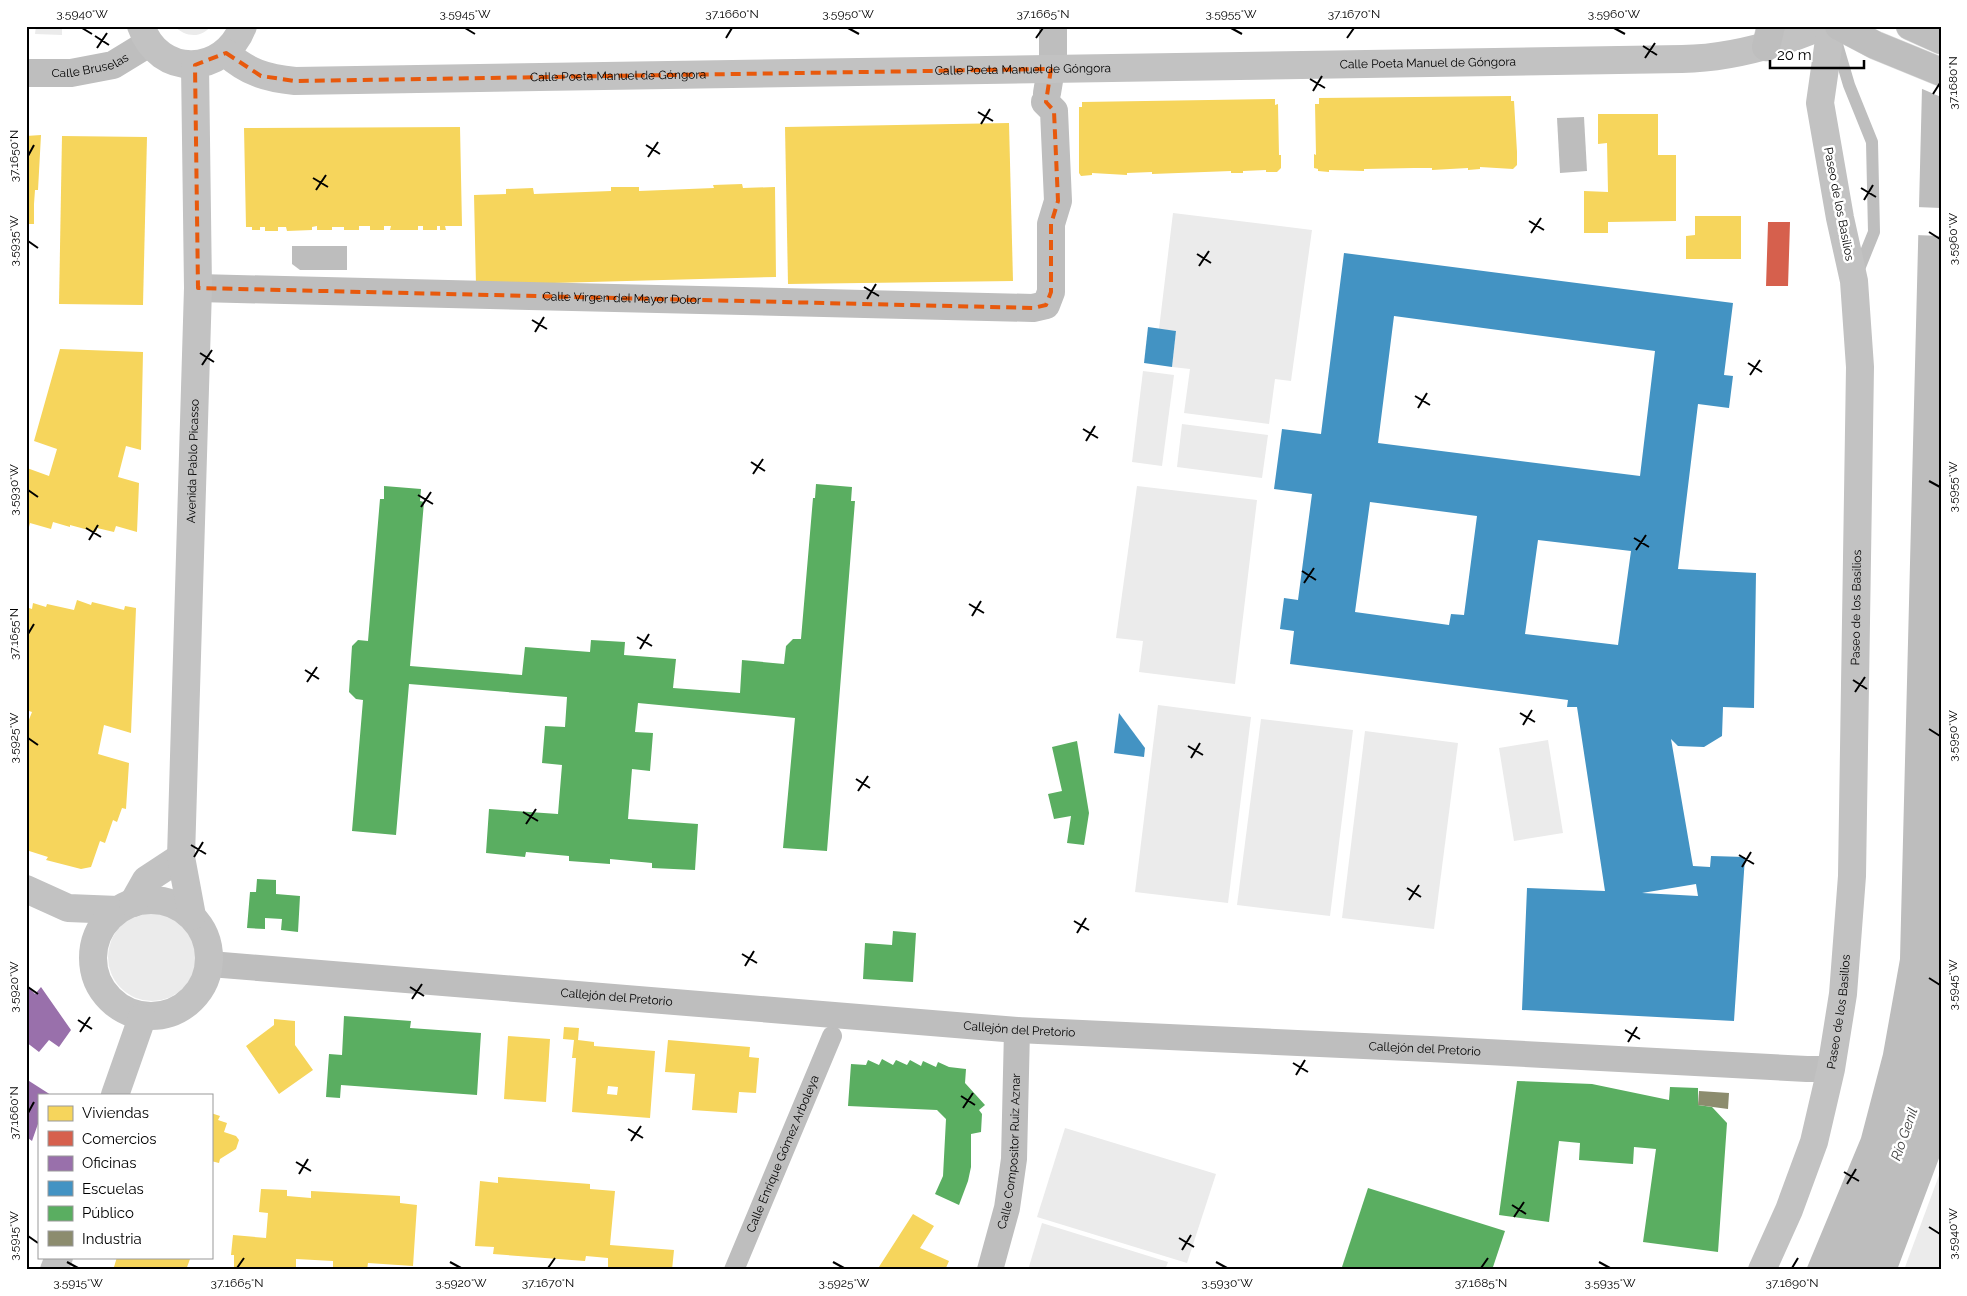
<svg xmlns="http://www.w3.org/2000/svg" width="1967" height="1296" font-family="Raleway,sans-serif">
<rect width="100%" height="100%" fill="#fff"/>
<!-- green -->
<g fill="#ebebeb">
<polygon points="36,26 62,26 62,35 35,34"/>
<path d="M174,26H211C201,39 185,37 174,26Z"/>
<polygon points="1173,213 1312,230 1291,381 1275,379 1269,424 1184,413 1190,369 1172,367 1176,331 1159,329"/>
<polygon points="1143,371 1174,375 1162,466 1132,462"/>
<polygon points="1182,424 1268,435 1262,478 1177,467"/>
<polygon points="1137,486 1257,500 1235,684 1139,672 1143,641 1116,638"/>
<polygon points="1158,705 1251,717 1228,903 1135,892"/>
<polygon points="1261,719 1353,730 1330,916 1237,905"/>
<polygon points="1365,731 1458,743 1434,929 1342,918"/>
<polygon points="1548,740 1563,833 1514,841 1499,748"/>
<circle cx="152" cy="957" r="44"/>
<polygon points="1065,1128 1216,1174 1187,1263 1037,1217"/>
<polygon points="1941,1170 1941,1270 1904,1270 1908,1259"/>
<polygon points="1042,1223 1168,1262 1165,1270 1028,1270"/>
</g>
<!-- water -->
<g fill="#bdbdbd">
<polygon points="1941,26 1941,1153 1897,1270 1806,1270 1861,1138 1883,1054 1900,959 1922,88"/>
<polygon points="1584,117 1587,171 1560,173 1557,118"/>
<polygon points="292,246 347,246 347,270 300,270 292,264"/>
</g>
<!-- pier -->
<g fill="#fff">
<polygon points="1928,26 1941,26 1941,97 1920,88"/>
<polygon points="1916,207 1941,208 1941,236 1915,235"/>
</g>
<!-- homes -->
<g fill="#f6d55c" fill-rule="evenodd">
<polygon points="1511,96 1511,101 1514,101 1517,152 1517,165 1513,169 1480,167 1480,169 1468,170 1468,168 1432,170 1432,168 1414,168 1364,169 1364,171 1329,170 1329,172 1318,171 1318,169 1314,168 1314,154 1316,155 1315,104 1319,104 1319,98"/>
<polygon points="1275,99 1275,105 1278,104 1279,155 1281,155 1281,168 1277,172 1266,172 1266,170 1243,171 1243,173 1231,173 1231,171 1152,174 1152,172 1127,173 1127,175 1092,173 1092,175 1081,176 1079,173 1079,107 1082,107 1082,102"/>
<polygon points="1598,114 1658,114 1658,155 1676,155 1676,221 1608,222 1608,233 1584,233 1584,191 1608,192 1607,143 1598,144"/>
<polygon points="1009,123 1013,281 788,284 785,127"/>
<polygon points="460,127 462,226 445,226 446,230 440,230 440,226 437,226 437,230 423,230 423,226 418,226 418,230 390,230 391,226 384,226 384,230 370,230 370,226 359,226 359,230 344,230 344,227 332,227 332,230 317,230 317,226 312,227 312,230 287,231 286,227 278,227 278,231 265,231 265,227 260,227 260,230 252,230 252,227 246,227 244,128"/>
<polygon points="41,135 38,190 35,190 34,204 34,224 26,224 26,136"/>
<polygon points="62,136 147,137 143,305 59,304"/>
<polygon points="742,184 743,188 775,187 776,277 476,285 474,195 506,194 506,189 533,188 534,194 611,191 611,187 639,187 639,191 714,188 713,185"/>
<polygon points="1695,216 1741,216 1741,259 1686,259 1686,236 1695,235"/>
<polygon points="60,349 143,352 141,450 126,446 118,477 139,483 137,532 116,526 114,532 97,528 96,532 70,525 70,527 53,522 51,529 30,523 29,527 26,526 27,468 49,476 57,449 34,441"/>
<polygon points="77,600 91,605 92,602 124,610 125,606 136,608 131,733 104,725 98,754 129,763 126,809 122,808 117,822 113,820 105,843 100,841 91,867 81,869 46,860 48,857 26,850 26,727 32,712 26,710 26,607 32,609 33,603 46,607 47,604 74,610"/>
<polygon points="274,1019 295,1021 295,1045 313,1070 279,1094 246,1046 274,1025"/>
<path d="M564,1027L579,1028L578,1040L594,1042V1046L655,1051L650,1118L572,1112L576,1058H572L574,1040L563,1039ZM608,1086L618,1087L617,1095L607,1094Z"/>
<polygon points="508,1036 550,1039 546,1102 504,1099"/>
<polygon points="668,1040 750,1047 749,1057 759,1058 756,1093 739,1092 737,1113 692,1110 695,1074 665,1072"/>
<polygon points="211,1113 220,1116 218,1120 227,1123 224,1132 236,1136 239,1140 236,1149 220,1159 219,1163 211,1161"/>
<polygon points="498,1177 590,1184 590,1189 615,1191 610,1245 674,1250 672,1270 608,1270 608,1258 586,1256 585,1261 493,1254 494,1247 475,1246 480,1181 498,1183"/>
<polygon points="261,1189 287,1190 287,1196 311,1198 311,1191 400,1196 400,1203 417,1205 413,1266 368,1263 367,1270 333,1270 333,1261 296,1259 296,1270 234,1270 234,1255 231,1255 233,1235 266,1238 268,1213 259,1212"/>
<polygon points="913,1214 934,1226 920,1248 949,1261 945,1270 877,1270"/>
<polygon points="117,1257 186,1257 190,1259 186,1270 116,1270 114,1267"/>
</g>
<!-- shops -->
<polygon fill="#d6604d" points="1768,222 1790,222 1788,286 1766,286"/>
<!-- offices -->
<g fill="#9970ab">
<polygon points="26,984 35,994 41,987 71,1030 59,1047 49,1040 39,1052 26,1042"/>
<polygon points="26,1079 51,1095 39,1095 39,1121 32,1141 28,1138 27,1142"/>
</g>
<!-- schools -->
<g fill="#4393c3" fill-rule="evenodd">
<path d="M1344,253L1733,303L1724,375L1733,376L1729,408L1698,404L1678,569L1756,573L1754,708L1723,707L1722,736L1704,747L1678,746L1671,739L1693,866L1710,867L1711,856L1745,857L1734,1021L1522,1010L1527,888L1605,891L1577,707H1567L1568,700L1290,664L1294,631L1280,629L1284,598L1298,600L1312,494L1274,489L1282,429L1321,434ZM1394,316L1655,351L1640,476L1378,443ZM1370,502L1477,516L1464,615L1451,614L1449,625L1355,612ZM1538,540L1631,551L1618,645L1525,634ZM1696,884L1698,896L1642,893Z"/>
<polygon points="1148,327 1176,331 1172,367 1144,363"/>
<polygon points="1119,713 1145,748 1144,757 1114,753"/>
</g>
<!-- public -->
<g fill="#5aae61">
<polygon points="816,484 852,487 851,501 855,501 827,851 783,848 795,718 638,703 635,732 653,733 650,771 632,769 628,819 698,824 695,870 652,868 652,863 610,859 610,864 569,861 569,856 526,852 525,857 486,853 489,809 558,814 562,765 542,763 545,726 565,727 567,697 409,684 396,835 352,831 363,700 356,699 349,692 352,646 358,640 368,641 380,499 384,499 384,486 421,489 420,501 424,502 410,666 522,675 525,647 590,652 591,640 625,642 624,655 676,659 673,688 740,693 742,660 784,664 786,646 793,639 801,639 813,498 815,498"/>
<polygon points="1077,741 1089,813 1084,845 1067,843 1071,816 1054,819 1048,794 1062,791 1052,747"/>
<polygon points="257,879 276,880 276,894 300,896 298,932 281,930 282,919 265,918 265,929 247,928 250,892 256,892"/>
<polygon points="893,931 916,933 913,982 863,979 865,943 892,945"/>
<polygon points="344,1016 411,1021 410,1028 481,1033 477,1095 341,1085 340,1098 326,1097 329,1054 342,1055"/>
<polygon points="882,1059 893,1065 896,1060 907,1065 910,1060 921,1066 923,1061 936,1067 938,1062 949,1067 966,1069 965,1083 985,1105 979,1110 982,1114 981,1132 971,1134 971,1167 968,1181 959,1205 935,1194 943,1176 946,1119 937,1110 848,1106 851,1064 866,1065 868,1060 879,1065"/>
<polygon points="1517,1081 1592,1084 1669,1100 1670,1087 1698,1088 1698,1105 1712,1107 1727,1123 1718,1252 1643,1242 1656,1149 1634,1147 1633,1164 1579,1160 1580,1143 1559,1141 1549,1222 1499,1215"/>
<polygon points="1368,1188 1505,1231 1492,1270 1341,1270"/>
</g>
<!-- industry -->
<polygon fill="#8c8c6e" points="1699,1091 1729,1093 1728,1109 1698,1105"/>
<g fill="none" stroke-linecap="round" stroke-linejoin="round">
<defs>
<g id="primary">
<polyline points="1839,26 1875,45 1941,72"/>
<polyline points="1910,26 1941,40"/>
<polyline points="1766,47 1771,26"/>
</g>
</defs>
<!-- primary casing -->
<use href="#primary" stroke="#dbdbdb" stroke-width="29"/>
<!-- service -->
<polyline stroke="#bebebe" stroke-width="12" points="1836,41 1849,85 1872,142 1874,232 1857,274"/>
<!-- pedestrian -->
<path stroke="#bebebe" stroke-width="20" id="s1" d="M734,1270L832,1036"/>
<!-- minor -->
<g stroke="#bebebe" stroke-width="26">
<path id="s2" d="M210,964L1017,1030L1430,1049L1807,1069H1831"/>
<path id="s3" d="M990,1270L1007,1208L1014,1159L1017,1030"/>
</g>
<!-- tertiary -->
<g stroke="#bebebe" stroke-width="28">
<path id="s4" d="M26,73H71L113,65L149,43"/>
<polyline points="1047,93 1053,57 1053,26"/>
<path id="s5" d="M198,288L1033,308L1046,305L1051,292V224L1058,201L1054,111L1045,102"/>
</g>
<!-- secondary -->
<g stroke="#c2c2c2" stroke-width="28">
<path d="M141,26C159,78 224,76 243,26"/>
<path id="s6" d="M226,53C247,72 266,78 295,81L1682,59C1731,58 1777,45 1822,26"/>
<polyline points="26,889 68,908 118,910"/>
<circle cx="151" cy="958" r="58"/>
<polyline points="133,903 146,880 181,857"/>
<path id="s7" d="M192,916L181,857L198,288L195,65"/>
<polyline points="115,1095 142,1018"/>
<polyline points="54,1270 59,1257"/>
<path id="s8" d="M1762,1270L1789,1210L1814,1142L1831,1069L1843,994L1852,876L1860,367L1854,281L1840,218L1820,103L1831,26"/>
</g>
<!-- primary -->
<use href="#primary" stroke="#bebebe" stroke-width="28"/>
</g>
<!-- marked area -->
<path fill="none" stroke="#e8590c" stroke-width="4" stroke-dasharray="10 6" stroke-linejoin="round" d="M226,53L261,76L295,81L1051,69L1046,102L1054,111L1058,201L1051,224V292L1046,305L1033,308L198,288L195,65Z"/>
<!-- ticks -->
<path fill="none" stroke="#000" stroke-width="2" d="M82,28L92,34M465,28L475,34M848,28L859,34M1231,28L1242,34M1614,28L1625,34M95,36L109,45M726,38L732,28M1036,38L1043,28M1347,38L1354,28M1643,46L1657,55M97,48L107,33M1645,58L1655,43M1310,79L1325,88M1313,91L1322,76M1933,94L1940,83M978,112L993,121M981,124L990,109M646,145L660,154M28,156L34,145M648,157L658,142M313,178L328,187M1861,188L1876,197M316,190L326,175M1864,200L1873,185M1529,221L1544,230M1929,232L1940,239M1531,233L1541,218M28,241L38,248M1197,254L1211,263M1199,266L1209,251M864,287L879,296M867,299L876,284M532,320L547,329M535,332L544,317M200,353L214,362M1748,363L1762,372M202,365L212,350M1750,375L1760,360M1415,396L1430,405M1418,408L1427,393M1083,429L1098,438M1086,441L1095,426M751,462L765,471M753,474L763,459M1929,481L1940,487M28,490L38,497M418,495L433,504M421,507L431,492M86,528L101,537M1634,538L1649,547M89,540L98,525M1636,550L1646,535M1302,571L1316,580M1304,583L1314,568M969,604L984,613M972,616L981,601M28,634L34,624M637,637L652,646M640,649L649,634M305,670L319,679M1853,680L1867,689M307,682L317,667M1855,692L1865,677M1520,713L1535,722M1523,725L1532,710M1929,729L1940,736M28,738L38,745M1188,746L1203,755M1191,758L1200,743M856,779L870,788M858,791L868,776M523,812L538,821M526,824L536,809M191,845L206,854M1739,855L1754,864M194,857L203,842M1742,867L1751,852M1407,888L1421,897M1409,900L1419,885M1074,921L1089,930M1077,933L1086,918M742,954L757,963M745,966L754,951M1929,978L1940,985M28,987L38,994M410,987L424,996M412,999L422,984M78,1020L92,1029M1625,1030L1640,1039M80,1032L90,1017M1628,1042L1637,1027M1293,1063L1308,1072M1296,1075L1305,1060M961,1096L975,1105M963,1108L973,1093M28,1113L34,1102M628,1129L643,1138M631,1141L641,1126M296,1162L311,1171M1844,1172L1859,1181M299,1174L308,1159M1847,1184L1856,1169M1512,1205L1526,1214M1514,1217L1524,1202M1929,1227L1940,1234M28,1236L38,1243M1179,1238L1194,1247M1182,1250L1191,1235M67,1262L78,1268M450,1262L461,1268M833,1262L844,1268M1216,1262L1227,1268M1599,1262L1610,1268M237,1268L244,1258M548,1268L555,1258M1481,1268L1488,1258M1792,1268L1798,1258"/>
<g text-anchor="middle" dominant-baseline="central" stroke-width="5" stroke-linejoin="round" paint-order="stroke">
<!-- street labels -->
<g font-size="12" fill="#000" stroke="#fff">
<text stroke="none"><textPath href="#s4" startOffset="65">Calle Bruselas</textPath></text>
<text stroke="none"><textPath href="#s6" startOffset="1209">Calle Poeta Manuel de Góngora</textPath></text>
<text stroke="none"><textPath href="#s6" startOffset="804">Calle Poeta Manuel de Góngora</textPath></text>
<text stroke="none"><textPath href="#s6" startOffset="399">Calle Poeta Manuel de Góngora</textPath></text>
<text transform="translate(1839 204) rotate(79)">Paseo de los Basilios</text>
<text stroke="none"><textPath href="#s5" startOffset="424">Calle Virgen del Mayor Dolor</textPath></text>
<text stroke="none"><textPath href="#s7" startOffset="456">Avenida Pablo Picasso</textPath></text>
<text stroke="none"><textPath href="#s8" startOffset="676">Paseo de los Basilios</textPath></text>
<text stroke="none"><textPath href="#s2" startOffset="408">Callejón del Pretorio</textPath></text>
<text stroke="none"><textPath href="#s8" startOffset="271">Paseo de los Basilios</textPath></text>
<text stroke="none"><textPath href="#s2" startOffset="812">Callejón del Pretorio</textPath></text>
<text stroke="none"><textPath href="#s2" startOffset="1218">Callejón del Pretorio</textPath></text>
<text stroke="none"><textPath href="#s3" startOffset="121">Calle Compositor Ruiz Aznar</textPath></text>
<text stroke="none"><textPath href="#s1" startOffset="126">Calle Enrique Gómez Arboleya</textPath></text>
</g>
<!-- water labels -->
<g font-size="14" font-style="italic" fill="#424242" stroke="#fff">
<text transform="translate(1904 1134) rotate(-71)">Río Genil</text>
</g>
</g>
<!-- border -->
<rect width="1967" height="1296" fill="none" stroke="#ffffff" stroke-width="55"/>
<!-- legend -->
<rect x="38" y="1094" width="175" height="165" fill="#ffffff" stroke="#999999"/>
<rect x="48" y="1106" width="25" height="15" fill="#f6d55c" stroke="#999999"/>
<text x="82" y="1118" font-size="15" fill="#000000">Viviendas</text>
<rect x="48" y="1131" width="25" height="15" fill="#d6604d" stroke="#999999"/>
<text x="82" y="1144" font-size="15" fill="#000000">Comercios</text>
<rect x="48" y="1156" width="25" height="15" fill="#9970ab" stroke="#999999"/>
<text x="82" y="1168" font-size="15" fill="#000000">Oficinas</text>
<rect x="48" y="1181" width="25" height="15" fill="#4393c3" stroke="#999999"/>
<text x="82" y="1194" font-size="15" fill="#000000">Escuelas</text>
<rect x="48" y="1206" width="25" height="15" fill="#5aae61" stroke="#999999"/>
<text x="82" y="1218" font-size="15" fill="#000000">Público</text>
<rect x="48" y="1231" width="25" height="15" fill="#8c8c6e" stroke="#999999"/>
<text x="82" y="1244" font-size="15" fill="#000000">Industria</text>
<!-- scale -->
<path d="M1770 60v8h94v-8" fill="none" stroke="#000000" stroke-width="2.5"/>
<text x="1777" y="60" font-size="15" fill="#000000" stroke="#ffffff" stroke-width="4" paint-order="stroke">20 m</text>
<rect x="28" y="28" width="1912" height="1240" fill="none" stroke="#000" stroke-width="2"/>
<g font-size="12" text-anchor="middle" fill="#000">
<text x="82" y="18">3.5940°W</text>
<text x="465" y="18">3.5945°W</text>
<text x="732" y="18">37.1660°N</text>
<text x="848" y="18">3.5950°W</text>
<text x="1043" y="18">37.1665°N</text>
<text x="1231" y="18">3.5955°W</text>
<text x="1354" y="18">37.1670°N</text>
<text x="1614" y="18">3.5960°W</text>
<text transform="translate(1953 83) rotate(-90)" y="4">37.1680°N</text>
<text transform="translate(14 156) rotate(-90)" y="4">37.1650°N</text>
<text transform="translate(1953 239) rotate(-90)" y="4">3.5960°W</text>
<text transform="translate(14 241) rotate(-90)" y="4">3.5935°W</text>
<text transform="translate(1953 487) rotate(-90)" y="4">3.5955°W</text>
<text transform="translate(14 490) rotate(-90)" y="4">3.5930°W</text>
<text transform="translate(14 634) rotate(-90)" y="4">37.1655°N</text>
<text transform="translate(1953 736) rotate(-90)" y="4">3.5950°W</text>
<text transform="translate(14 738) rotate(-90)" y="4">3.5925°W</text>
<text transform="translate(1953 985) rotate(-90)" y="4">3.5945°W</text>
<text transform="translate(14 987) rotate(-90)" y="4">3.5920°W</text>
<text transform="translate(14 1113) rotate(-90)" y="4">37.1660°N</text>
<text transform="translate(1953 1234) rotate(-90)" y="4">3.5940°W</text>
<text transform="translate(14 1236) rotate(-90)" y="4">3.5915°W</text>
<text x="78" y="1287">3.5915°W</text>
<text x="237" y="1287">37.1665°N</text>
<text x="461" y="1287">3.5920°W</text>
<text x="548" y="1287">37.1670°N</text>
<text x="844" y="1287">3.5925°W</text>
<text x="1227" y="1287">3.5930°W</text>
<text x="1481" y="1287">37.1685°N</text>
<text x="1610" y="1287">3.5935°W</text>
<text x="1792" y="1287">37.1690°N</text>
</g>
</svg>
